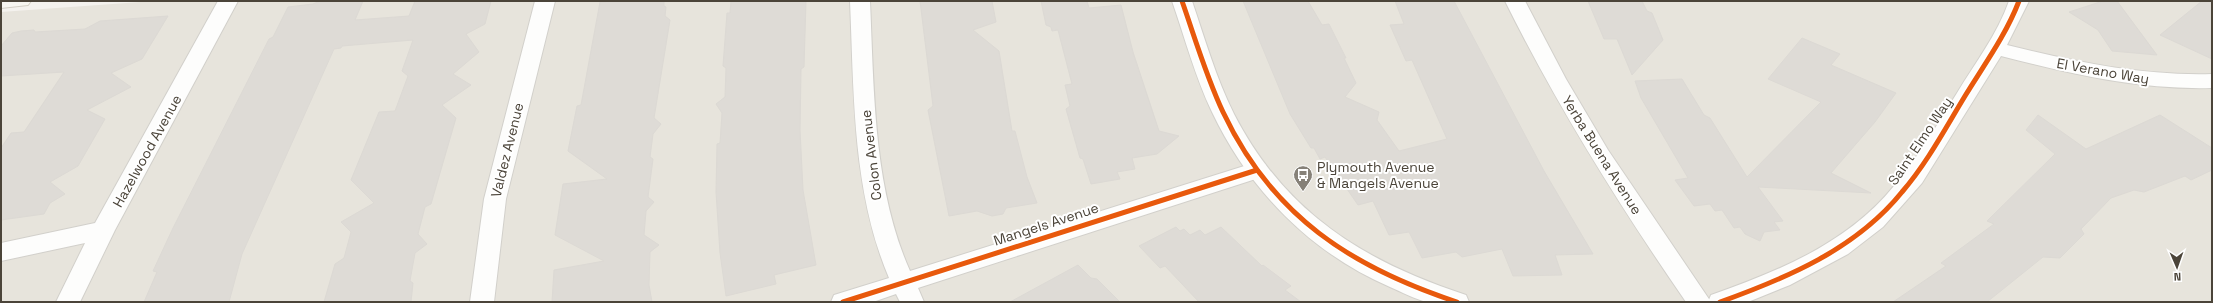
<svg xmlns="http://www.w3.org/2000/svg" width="2213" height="303" font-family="'Space Grotesk',sans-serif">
<rect width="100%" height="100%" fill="#f4f2ee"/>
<!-- residential -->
<polygon fill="#e7e4dc" points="154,1 2212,1 2212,302 1,302 1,12"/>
<!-- building -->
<g fill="#dedbd6" stroke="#dcd9d4">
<polygon points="320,1 363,1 355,20 409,16 415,1 491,1 485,24 466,34 479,52 453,74 471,85 442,105 456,118 431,204 425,207 418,234 427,244 415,253 410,281 413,283 411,302 324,302 335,264 344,258 351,232 341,222 374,203 351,180 379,112 395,111 408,76 402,71 413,40 342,46 341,48 334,49 242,254 229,302 144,302 157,272 153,271 173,228 269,39 273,37 288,7 313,4"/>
<polygon points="612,1 664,1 664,6 666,7 665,16 670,20 654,118 661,124 653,134 650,157 653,159 648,197 654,202 646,211 644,235 659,245 650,252 649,285 652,302 552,302 554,270 604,261 555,235 563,184 607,179 568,151 577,106 581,105 600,2"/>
<polygon points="731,1 806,1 804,67 801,69 800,130 803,190 816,265 774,275 776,284 726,296 720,253 716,192 717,144 720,143 722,113 716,104 725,97 726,68 723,66 727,13 730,13"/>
<polygon points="920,1 992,1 996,22 973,30 999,51 1012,131 1015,131 1027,177 1037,203 1006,208 1003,214 992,216 977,211 949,216 928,110 933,106"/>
<polygon points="1041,1 1087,1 1089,8 1121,5 1133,52 1159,131 1179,136 1157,154 1132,158 1135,169 1117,172 1120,179 1091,184 1083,159 1080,158 1066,109 1070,106 1065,85 1072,84 1058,30 1052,31 1051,27 1046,25"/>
<polygon points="1243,1 1308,1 1322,25 1329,24 1346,58 1344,58 1356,83 1345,97 1379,112 1377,120 1399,151 1447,139 1412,60 1406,61 1390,25 1404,24 1395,1 1454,1 1544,171 1593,254 1555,255 1562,275 1513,276 1502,249 1462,257 1456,252 1422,258 1409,232 1389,235 1373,201 1358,205 1325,157 1320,159 1314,148 1311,148 1290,114"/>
<polygon points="1588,1 1642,1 1647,11 1652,13 1663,40 1632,75 1617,39 1604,39"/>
<polygon points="2103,1 2117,1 2157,55 2112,51 2098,30 2069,12"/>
<polygon points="2202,1 2212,1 2212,59 2160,35"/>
<polygon points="168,16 142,59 111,73 131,87 87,110 105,119 78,166 50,182 65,194 50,203 44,214 1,220 1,148 11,133 24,132 64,72 1,76 1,46 12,33 21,31 34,30 35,32 85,29 100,21"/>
<polygon points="1802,38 1840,54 1831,65 1896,93 1875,122 1831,173 1871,193 1758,187 1783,221 1774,222 1780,230 1764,232 1760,241 1745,234 1740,227 1734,228 1722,210 1715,211 1710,204 1694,206 1675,180 1688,178 1641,98 1635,81 1682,79 1704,115 1710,118 1747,177 1821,102 1768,79"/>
<polygon points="2038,115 2086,149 2160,115 2212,148 2212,170 2191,180 2185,176 2144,192 2134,190 2111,198 2081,229 2084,234 2060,258 2043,257 1987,302 1893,302 1946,266 1941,263 1994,224 1987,221 2055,154 2026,130"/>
<polygon points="1176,227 1180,231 1184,229 1190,235 1200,230 1205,235 1221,227 1262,266 1263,265 1291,286 1285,290 1301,302 1199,302 1165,266 1160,268 1139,246"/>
<polygon points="1078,265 1091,278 1097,279 1120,302 1010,302"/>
</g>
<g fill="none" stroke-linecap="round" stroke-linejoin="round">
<defs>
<g id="minor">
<polygon points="218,1 238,1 115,230 80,302 56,302 85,243 1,261 1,243 95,223"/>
<polygon points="535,1 555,1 506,199 494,302 470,302 484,199"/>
<path d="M850,1H870C874,90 873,188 910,271L1257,162L1265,164L1268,170L1265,176L918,288L924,302H900L896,294L873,302H831L834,295L889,278C852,191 854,93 850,1Z"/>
<path d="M2009,1H2029L2007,45C2075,62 2142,76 2212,74V88C2139,90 2071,74 2001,56L1922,183L1883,227L1848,254L1790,285L1748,302H1708L1711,295C1779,271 1848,243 1894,186C1918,157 1937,125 1957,93C1975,63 1997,35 2009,1Z"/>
</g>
<g id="tertiary">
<path d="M1172,1H1192C1205,39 1216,78 1234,114C1285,213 1363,261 1466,295L1469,302C1456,302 1440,303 1427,302C1414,299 1402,292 1390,287C1311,253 1249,190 1212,112C1195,77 1185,38 1172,1Z"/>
<path d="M1505,1H1525L1566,79L1608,150L1711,302H1686C1619,205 1557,106 1505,1Z"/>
</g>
<polygon id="secondary" points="1,1 31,1 28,5 1,8"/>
</defs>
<!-- minor casing -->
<use href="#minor" stroke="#d2d0cb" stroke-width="2"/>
<!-- tertiary casing -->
<use href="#tertiary" stroke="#d2d0cb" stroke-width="2"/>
<!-- secondary casing -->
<use href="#secondary" stroke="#d3cfc5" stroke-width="2"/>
<!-- minor -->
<use href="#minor" fill="#fdfdfc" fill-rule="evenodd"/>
<!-- tertiary -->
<use href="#tertiary" fill="#fdfdfc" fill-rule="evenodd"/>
<!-- secondary -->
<use href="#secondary" fill="#f7f6f1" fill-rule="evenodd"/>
<defs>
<g id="cycleway">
<path d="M1182,1C1195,38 1206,76 1223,112C1272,216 1351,267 1457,302"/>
<polyline points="843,302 1257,170"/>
<path d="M1720,302C1787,278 1856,249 1902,192C1927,163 1945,129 1965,96C1984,65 2006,35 2019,1"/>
</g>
</defs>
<!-- cycleway casing -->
<use href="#cycleway" stroke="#fff" stroke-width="8"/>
<!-- cycleway -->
<use href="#cycleway" stroke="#e8590c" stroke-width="5"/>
</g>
<!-- icons -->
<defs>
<symbol id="bus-pin" viewBox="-11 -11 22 30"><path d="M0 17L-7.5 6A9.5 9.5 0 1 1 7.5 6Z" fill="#868178" stroke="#fff"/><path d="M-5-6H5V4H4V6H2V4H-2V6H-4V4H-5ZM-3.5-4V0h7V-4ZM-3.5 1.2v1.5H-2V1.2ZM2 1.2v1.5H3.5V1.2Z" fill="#fff"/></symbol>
</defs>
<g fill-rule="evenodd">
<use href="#bus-pin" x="1292" y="164" width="22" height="30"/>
</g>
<g text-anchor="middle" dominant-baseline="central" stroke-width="4" stroke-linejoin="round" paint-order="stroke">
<!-- street labels -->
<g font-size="14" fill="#4b4439" stroke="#fff">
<text transform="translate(2103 71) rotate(10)">El Verano Way</text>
<text transform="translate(1920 141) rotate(-56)">Saint Elmo Way</text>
<text transform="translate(507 150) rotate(-76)">Valdez Avenue</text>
<text transform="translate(147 151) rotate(-61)">Hazelwood Avenue</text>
<text transform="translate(871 155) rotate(-97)">Colon Avenue</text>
<text transform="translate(1602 155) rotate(58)">Yerba Buena Avenue</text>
<text transform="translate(1046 224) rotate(-18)">Mangels Avenue</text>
</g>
<!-- poi labels -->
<g font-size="14" fill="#4b4439" stroke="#fff" text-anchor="start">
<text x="1317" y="167">Plymouth Avenue<tspan x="1317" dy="16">&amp; Mangels Avenue</tspan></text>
</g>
</g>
<!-- border -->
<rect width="2213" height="303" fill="none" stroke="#4b4439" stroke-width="4"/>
<!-- north arrow -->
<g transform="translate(2177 267) rotate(178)" stroke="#ffffff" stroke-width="3" paint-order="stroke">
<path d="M0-3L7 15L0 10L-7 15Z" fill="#4b4439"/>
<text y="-6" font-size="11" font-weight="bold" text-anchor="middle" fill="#4b4439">N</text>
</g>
</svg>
